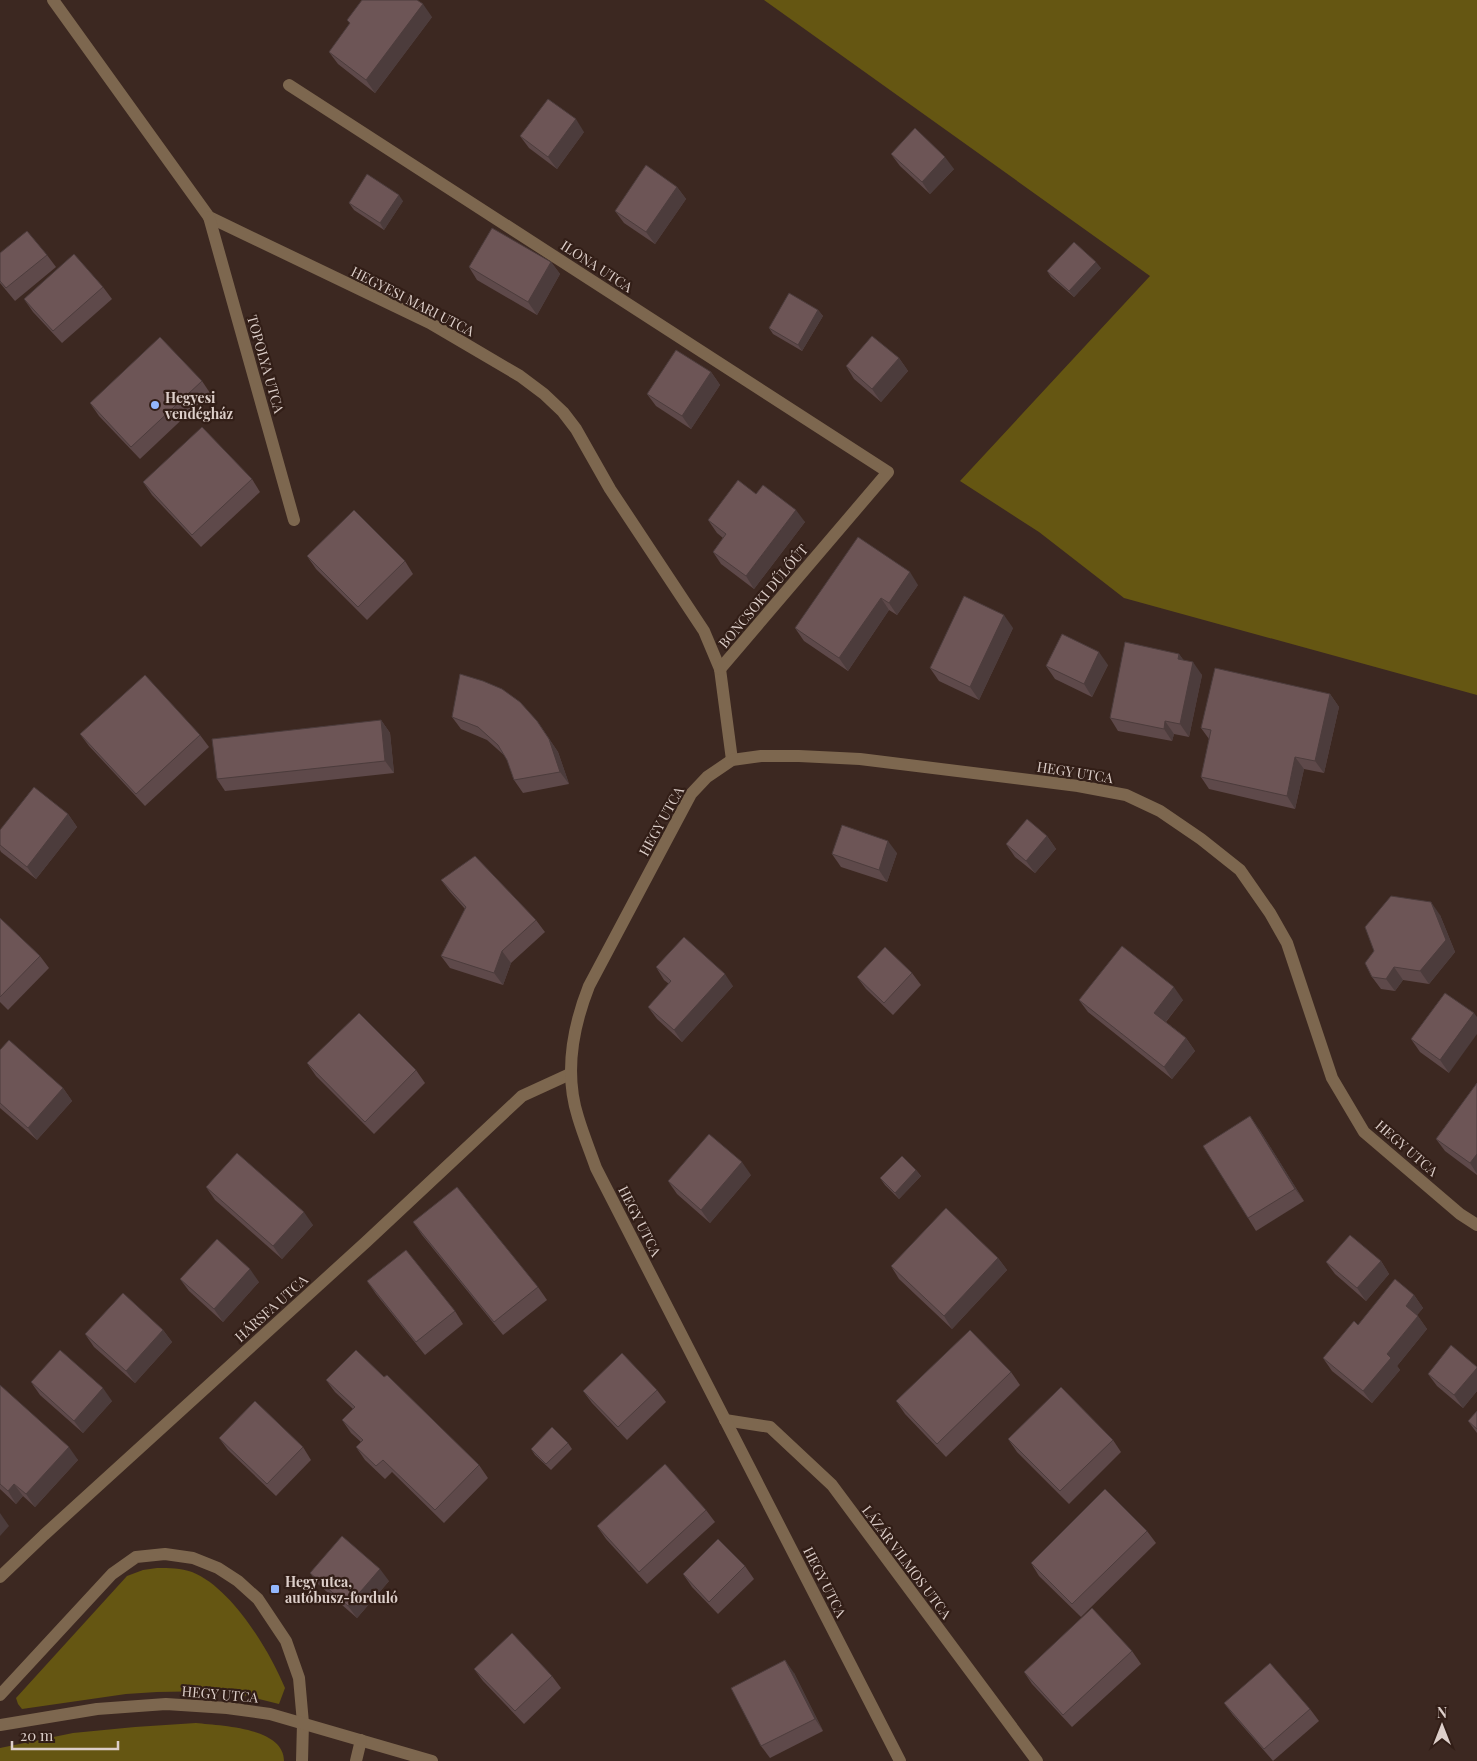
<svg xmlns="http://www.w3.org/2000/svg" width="1477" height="1761" font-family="'Playfair Display',serif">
<rect width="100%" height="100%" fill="#3c2821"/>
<!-- green -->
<g fill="#655612">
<polygon points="764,0 1477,0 1477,695 1124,598 1039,532 960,481 1150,276"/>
<path d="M157,1568C169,1568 181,1568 192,1572C232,1588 269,1650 285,1688L279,1704L239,1694L214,1691L157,1692L126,1694L22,1709L18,1704L16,1698L127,1576L143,1570Z"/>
<path d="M196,1723C221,1726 284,1727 284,1761H0V1748L73,1733L135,1727Z"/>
</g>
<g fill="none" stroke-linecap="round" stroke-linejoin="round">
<!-- minor -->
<g stroke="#7d674f" stroke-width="12">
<polyline points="53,0 209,217 430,323 520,376 544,394 563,412 576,429 610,489 704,631 720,669 732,760"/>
<polyline points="289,85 888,472 720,669"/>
<polyline points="209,217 294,520"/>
<polyline points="725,1420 770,1427 832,1485 1037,1761"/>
<polyline points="0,1577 44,1535 366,1242 522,1096 570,1074"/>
<polyline points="0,1695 112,1574 136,1557 165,1554 193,1558 218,1568 238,1581 258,1599 286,1641 299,1678 303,1723 302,1761"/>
<polyline points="0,1725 97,1709 166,1704 227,1708 270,1714 432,1761"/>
<polyline points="356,1761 361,1740"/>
<path d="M900,1761L596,1168C590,1151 583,1134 578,1117C564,1073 572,1029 589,986L691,794L707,777L732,760L761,756H799L860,759L1078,786L1126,795L1160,811L1201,839L1240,870L1270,913L1287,943L1332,1078L1364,1132L1460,1214L1477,1225"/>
</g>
</g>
<!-- wall -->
<g fill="#5e494a">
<polygon points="432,17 375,93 338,64 329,52 350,24 347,20"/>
<polygon points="584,132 557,169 529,148 520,136"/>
<polygon points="891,154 954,169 930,194 900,166"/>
<polygon points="677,187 686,199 655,244 624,223 615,211"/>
<polygon points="403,201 384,230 354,210 349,203"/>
<polygon points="0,253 47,255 56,267 15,301 0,283"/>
<polygon points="551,262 560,274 537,315 477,280 469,267"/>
<polygon points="1101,268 1074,297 1051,277 1047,271"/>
<polygon points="103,287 112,299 62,343 33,312 24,299"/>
<polygon points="818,310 823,316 802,351 773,334 769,328"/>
<polygon points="899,358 908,371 881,402 854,379 846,366"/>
<polygon points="711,372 720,385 691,429 656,406 647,394"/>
<polygon points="202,381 210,393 140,459 99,416 90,403"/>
<polygon points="252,479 260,492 201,547 152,495 143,482"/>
<polygon points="756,494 805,522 754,589 721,564 713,552 723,538 717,533 708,520"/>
<polygon points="307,556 405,561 413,574 367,620 316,569"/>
<polygon points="918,585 897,615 889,610 848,671 804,641 795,628"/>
<polygon points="1013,628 979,700 939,681 930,668"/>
<polygon points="1179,654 1184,661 1202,675 1189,737 1174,734 1172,741 1118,731 1110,718"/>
<polygon points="1108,665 1092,697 1055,679 1046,666"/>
<polygon points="1330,694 1339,707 1324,773 1304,769 1295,809 1209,789 1201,777 1209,739 1201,728"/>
<polygon points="452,717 537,721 558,752 569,784 523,793 514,780 507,760 505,756 487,740 461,729"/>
<polygon points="381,720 390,733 394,773 225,791 217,779"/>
<polygon points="80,734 200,735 209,747 145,806 89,746"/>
<polygon points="68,814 77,827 36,879 1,852 0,850 0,830"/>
<polygon points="1047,836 1056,849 1035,873 1015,857 1006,844"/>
<polygon points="897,853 887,882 841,867 832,854"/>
<polygon points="441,880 536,920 545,932 511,963 503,985 450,968 441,956 465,909 450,892"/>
<polygon points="1440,915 1455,952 1429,984 1403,980 1395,991 1381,989 1372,977"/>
<polygon points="0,918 40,956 49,968 8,1010 0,1002"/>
<polygon points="656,967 733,986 682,1042 657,1019 648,1007 669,984 664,980"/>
<polygon points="912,973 921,985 893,1015 866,989 857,977"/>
<polygon points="1445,993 1449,1073 1420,1052 1411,1039"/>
<polygon points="1079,1000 1183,1000 1166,1022 1186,1038 1195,1051 1172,1079 1088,1012"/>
<polygon points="0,1050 63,1088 72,1101 37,1140 0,1108"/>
<polygon points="307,1063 416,1070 425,1083 374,1134 316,1076"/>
<polygon points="1477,1083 1477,1175 1445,1151 1436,1139"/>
<polygon points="1259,1129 1304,1201 1256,1231 1248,1218"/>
<polygon points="916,1170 921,1176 899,1199 885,1185 880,1178"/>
<polygon points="751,1175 710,1223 677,1194 668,1181"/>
<polygon points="206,1187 313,1225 282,1259 215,1200"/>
<polygon points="413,1222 538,1287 547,1300 503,1335 422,1235"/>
<polygon points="998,1258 1007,1270 952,1329 899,1279 891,1266"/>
<polygon points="1381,1261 1389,1274 1366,1301 1335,1274 1326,1262"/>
<polygon points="180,1279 259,1282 223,1322 189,1291"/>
<polygon points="367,1281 455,1311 463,1324 425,1355 376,1294"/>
<polygon points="1414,1295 1423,1308 1417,1315 1427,1329 1397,1366 1400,1370 1372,1403 1332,1371 1323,1358 1358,1325"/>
<polygon points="163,1330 172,1342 135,1383 94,1347 85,1334"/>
<polygon points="1477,1367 1477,1391 1463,1408 1437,1386 1428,1374"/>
<polygon points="1011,1372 1020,1385 946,1457 905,1414 896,1401"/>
<polygon points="384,1377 479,1465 488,1478 444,1523 392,1472 385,1479 365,1460 356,1447 361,1442 351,1433 342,1420 353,1409 335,1392 326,1380"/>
<polygon points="31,1382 112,1401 83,1433 40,1395"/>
<polygon points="0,1385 78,1460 35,1507 23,1496 16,1504 0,1489"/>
<polygon points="657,1390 666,1402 627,1440 592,1403 583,1391"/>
<polygon points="1477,1411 1477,1433 1468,1421"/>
<polygon points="219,1438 303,1447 311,1460 276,1496 228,1450"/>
<polygon points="1008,1439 1113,1440 1121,1452 1069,1504 1017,1452"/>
<polygon points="568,1443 572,1449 551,1470 535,1455 531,1449"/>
<polygon points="706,1510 715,1522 647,1584 606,1539 597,1526"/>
<polygon points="1147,1531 1156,1543 1081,1617 1039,1576 1031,1563"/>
<polygon points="745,1566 754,1579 718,1614 692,1587 683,1574"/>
<polygon points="310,1573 389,1581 357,1618 319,1585"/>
<polygon points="1132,1651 1141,1664 1072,1727 1032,1684 1024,1672"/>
<polygon points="474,1669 552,1676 561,1688 524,1724 483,1681"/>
<polygon points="794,1673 823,1731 770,1758 761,1746"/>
<polygon points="1224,1703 1310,1709 1319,1721 1273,1761 1233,1715"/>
</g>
<!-- shaded-wall -->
<g fill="#4c3c3c">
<polygon points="423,4 432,17 375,93 366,80"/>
<polygon points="576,119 584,132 557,169 548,157"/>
<polygon points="945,157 954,169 930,194 922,182"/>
<polygon points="677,187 686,199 655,244 646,232"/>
<polygon points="399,195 403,201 384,230 380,223"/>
<polygon points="551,262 560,274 537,315 528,302"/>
<polygon points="1096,262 1101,268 1074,297 1069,291"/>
<polygon points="818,310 823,316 802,351 798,345"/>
<polygon points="899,358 908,371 881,402 872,389"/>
<polygon points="711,372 720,385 691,429 682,416"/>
<polygon points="796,510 805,522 754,589 746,576"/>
<polygon points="910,572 918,585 897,615 889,603"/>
<polygon points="881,598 889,610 848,671 839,658"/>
<polygon points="1004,615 1013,628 979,700 970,687"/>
<polygon points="1099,652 1108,665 1092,697 1084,684"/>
<polygon points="1179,654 1188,666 1178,659"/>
<polygon points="1193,662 1202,675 1189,737 1180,724"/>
<polygon points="1330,694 1339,707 1324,773 1315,761"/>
<polygon points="381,720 390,733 394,773 385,761"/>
<polygon points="537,721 558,752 569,784 560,772"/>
<polygon points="1165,721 1174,734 1172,741 1164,729"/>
<polygon points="1295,757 1304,769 1295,809 1287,796"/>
<polygon points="68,814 77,827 36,879 27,867"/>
<polygon points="1047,836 1056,849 1035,873 1026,861"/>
<polygon points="888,841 897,853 887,882 879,870"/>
<polygon points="1431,902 1440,915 1455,952 1429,984 1420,971"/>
<polygon points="502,951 511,963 503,985 494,973"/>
<polygon points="1394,967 1403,980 1395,991 1386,979"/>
<polygon points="725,974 733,986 682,1042 674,1030"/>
<polygon points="1174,987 1183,1000 1163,1025 1154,1013"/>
<polygon points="1474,1013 1477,1017 1477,1034 1449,1073 1440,1060"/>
<polygon points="1186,1038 1195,1051 1172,1079 1164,1067"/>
<polygon points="63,1088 72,1101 37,1140 28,1128"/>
<polygon points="1250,1116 1259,1129 1304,1201 1295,1189"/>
<polygon points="1477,1154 1477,1174 1470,1163"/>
<polygon points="742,1162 751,1175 710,1223 701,1210"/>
<polygon points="916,1170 921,1176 899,1199 895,1193"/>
<polygon points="304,1212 313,1225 282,1259 273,1246"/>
<polygon points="998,1258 1007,1270 952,1329 944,1316"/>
<polygon points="1381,1261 1389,1274 1366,1301 1357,1288"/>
<polygon points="250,1269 259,1282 223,1322 214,1309"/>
<polygon points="1414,1295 1423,1308 1414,1319 1406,1306"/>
<polygon points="1418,1316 1427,1329 1397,1366 1400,1370 1372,1403 1363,1391 1387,1354"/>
<polygon points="163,1330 172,1342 135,1383 126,1371"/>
<polygon points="1477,1368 1477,1391 1463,1408 1454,1395"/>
<polygon points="103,1388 112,1401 83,1433 74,1421"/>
<polygon points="69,1447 78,1460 35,1507 26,1494"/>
<polygon points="14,1484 23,1496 16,1504 8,1491"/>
<polygon points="0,1513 9,1526 0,1536"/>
<polygon points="380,1569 389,1581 357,1618 348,1606"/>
<polygon points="785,1660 794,1673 823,1731 815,1719"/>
</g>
<!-- building -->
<g fill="#6d5556" stroke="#4c3c3c">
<polygon points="362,0 417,0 423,4 366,80 329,52 350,23 347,20"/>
<polygon points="548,99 576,119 548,157 520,136"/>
<polygon points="915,128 945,157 922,182 891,154"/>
<polygon points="646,165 677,187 646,232 615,211"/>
<polygon points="367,174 399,195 380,223 349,203"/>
<polygon points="492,228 551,262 528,302 469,267"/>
<polygon points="27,231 47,255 6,288 0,281 0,253"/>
<polygon points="1074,242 1096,262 1069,291 1047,271"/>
<polygon points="74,254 103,287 53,331 24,299"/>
<polygon points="789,293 818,310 798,345 769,328"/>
<polygon points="872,336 899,358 872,389 846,366"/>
<polygon points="160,337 202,381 131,447 90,403"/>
<polygon points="676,350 711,372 682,416 647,394"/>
<polygon points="202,427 252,479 192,535 143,482"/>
<polygon points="738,480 756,494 763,485 796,510 746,576 713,552 726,534 708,520"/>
<polygon points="354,510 405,561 358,607 307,556"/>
<polygon points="858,537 910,572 889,603 881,598 839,658 795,628"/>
<polygon points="964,596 1004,615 970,687 930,668"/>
<polygon points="1062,634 1099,652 1084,684 1046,666"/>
<polygon points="1125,642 1179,654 1178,659 1193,662 1180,724 1165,721 1164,729 1110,718"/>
<polygon points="1215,668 1330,694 1315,761 1295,757 1287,796 1201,777 1211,730 1201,728"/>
<polygon points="460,674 483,681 502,689 520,702 537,721 549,739 560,772 514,780 507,760 498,745 478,727 452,717"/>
<polygon points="145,675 200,735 136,794 80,734"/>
<polygon points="381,720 385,761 217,779 212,739"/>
<polygon points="34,787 68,814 27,867 0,845 0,830"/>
<polygon points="1027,819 1047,836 1026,861 1006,844"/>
<polygon points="842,825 888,841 879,870 832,854"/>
<polygon points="475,856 536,920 502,951 494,973 441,956 466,907 441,880"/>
<polygon points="1391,896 1431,902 1446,940 1420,971 1394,967 1386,979 1372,977 1365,963 1374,951 1365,927"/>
<polygon points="0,918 40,956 0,997"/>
<polygon points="684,937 725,974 674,1030 648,1007 671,981 656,967"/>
<polygon points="1122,946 1174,987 1154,1013 1186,1038 1164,1067 1079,1000"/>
<polygon points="885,947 912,973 884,1003 857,977"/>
<polygon points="1445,993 1474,1013 1440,1060 1411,1039"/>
<polygon points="359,1013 416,1070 365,1122 307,1063"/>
<polygon points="9,1040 63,1088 28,1128 0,1103 0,1050"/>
<polygon points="1477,1083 1477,1154 1470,1163 1436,1139"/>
<polygon points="1250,1116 1295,1189 1248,1218 1203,1146"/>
<polygon points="709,1134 742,1162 701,1210 668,1181"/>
<polygon points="237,1153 304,1212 273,1246 206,1187"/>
<polygon points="902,1156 916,1170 895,1193 880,1178"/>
<polygon points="457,1187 538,1287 494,1322 413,1222"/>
<polygon points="946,1208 998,1258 944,1316 891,1266"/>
<polygon points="1350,1235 1381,1261 1357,1288 1326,1262"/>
<polygon points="217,1239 250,1269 214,1309 180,1279"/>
<polygon points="406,1250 455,1311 416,1342 367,1281"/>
<polygon points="1395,1279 1414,1295 1406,1306 1418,1316 1387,1354 1391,1358 1363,1391 1323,1358 1354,1321 1358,1325"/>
<polygon points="123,1293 163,1330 126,1371 85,1334"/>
<polygon points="970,1330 1011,1372 937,1444 896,1401"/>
<polygon points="1451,1345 1477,1367 1477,1368 1454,1395 1428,1374"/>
<polygon points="60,1350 103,1388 74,1421 31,1382"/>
<polygon points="356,1350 384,1377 387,1375 479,1465 435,1510 383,1460 376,1466 356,1447 363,1440 342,1420 355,1407 326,1380"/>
<polygon points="622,1353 657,1390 618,1427 583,1391"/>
<polygon points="0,1385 69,1447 26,1494 14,1484 8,1491 0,1484"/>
<polygon points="1061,1387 1113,1440 1060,1491 1008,1439"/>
<polygon points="255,1401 303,1447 267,1484 219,1438"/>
<polygon points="1477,1411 1477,1429 1468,1421"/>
<polygon points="552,1427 568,1443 546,1464 531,1449"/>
<polygon points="665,1464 706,1510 639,1572 597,1526"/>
<polygon points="1105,1489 1147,1531 1072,1604 1031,1563"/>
<polygon points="342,1536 380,1569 348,1606 310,1573"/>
<polygon points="718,1539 745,1566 709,1602 683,1574"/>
<polygon points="1092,1608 1132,1651 1063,1715 1024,1672"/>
<polygon points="512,1633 552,1676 515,1711 474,1669"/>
<polygon points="785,1660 815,1719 761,1746 731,1688"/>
<polygon points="1270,1663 1310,1709 1264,1749 1224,1703"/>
</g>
<!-- markers -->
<g fill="#93b7fd" stroke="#321e17" stroke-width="2">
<circle cx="155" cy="405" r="5"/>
<rect x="270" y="1584" width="10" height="10" rx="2.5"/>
</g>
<g text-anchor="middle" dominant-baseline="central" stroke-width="4.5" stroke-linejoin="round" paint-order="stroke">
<!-- street labels -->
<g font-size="14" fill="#ddcfca" stroke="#321e17">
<text transform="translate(597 266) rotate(33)">ILONA UTCA</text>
<text transform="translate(413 301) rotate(27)">HEGYESI MARI UTCA</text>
<text transform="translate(266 364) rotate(74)">TOPOLYA UTCA</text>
<text transform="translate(763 596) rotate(-50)">BONCSOKI DŰLŐÚT</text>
<text transform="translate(1075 772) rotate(9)">HEGY UTCA</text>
<text transform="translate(661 821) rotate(-61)">HEGY UTCA</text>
<text transform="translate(1407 1148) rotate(41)">HEGY UTCA</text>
<text transform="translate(640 1221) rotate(63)">HEGY UTCA</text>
<text transform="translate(271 1308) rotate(-42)">HÁRSFA UTCA</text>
<text transform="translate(907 1562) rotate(53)">LÁZÁR VILMOS UTCA</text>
<text transform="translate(825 1582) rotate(63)">HEGY UTCA</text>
<text transform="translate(220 1694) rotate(5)">HEGY UTCA</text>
</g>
<!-- poi labels -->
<g font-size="14" font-weight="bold" fill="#ddcfca" stroke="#321e17" text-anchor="start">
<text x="165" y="397">Hegyesi<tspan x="165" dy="16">vendégház</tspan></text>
<text x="285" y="1581">Hegy utca,<tspan x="285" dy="16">autóbusz-forduló</tspan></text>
</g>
</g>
<!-- north arrow -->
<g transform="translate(1442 1726)" stroke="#321e17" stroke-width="4" paint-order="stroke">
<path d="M0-4L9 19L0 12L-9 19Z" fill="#ddcfca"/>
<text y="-8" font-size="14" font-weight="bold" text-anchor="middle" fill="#ddcfca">N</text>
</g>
<!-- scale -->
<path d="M12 1741v8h106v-8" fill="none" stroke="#ddcfca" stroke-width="2.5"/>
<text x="20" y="1741" font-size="15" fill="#ddcfca" stroke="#321e17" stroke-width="4" paint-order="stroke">20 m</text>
</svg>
